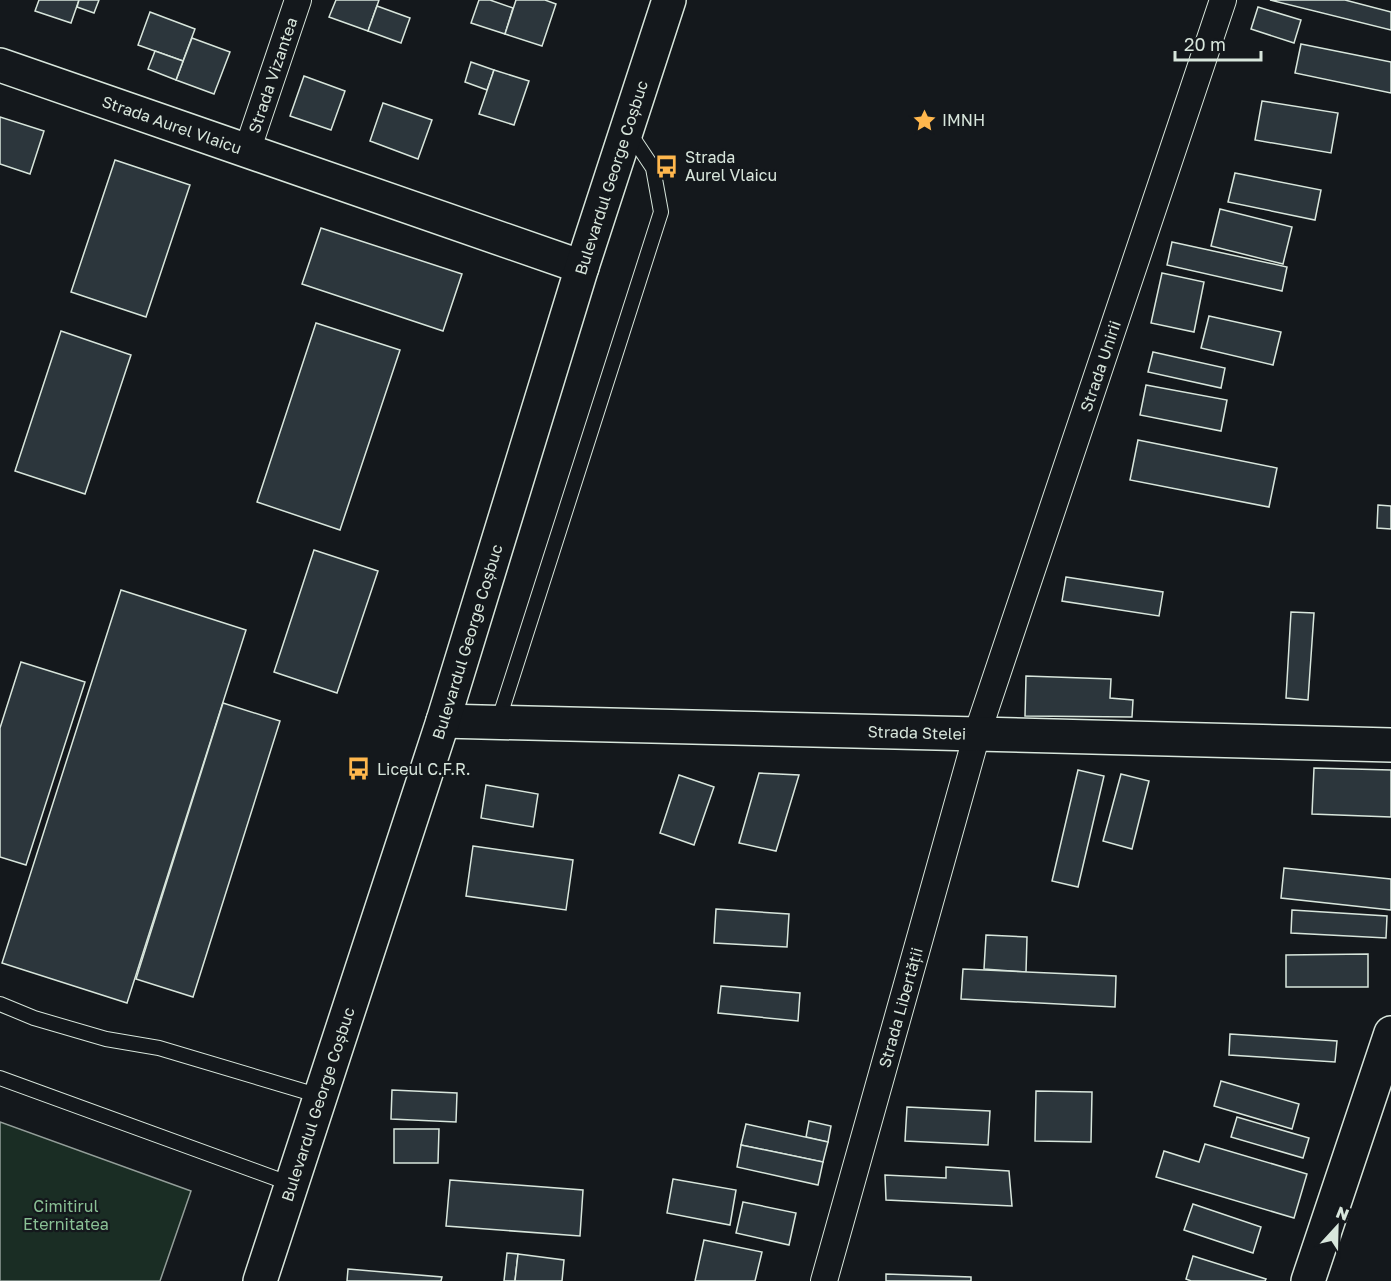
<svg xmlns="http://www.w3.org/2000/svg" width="1391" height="1281" font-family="'Golos Text',sans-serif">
<rect width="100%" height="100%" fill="#14181c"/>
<!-- green -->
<polygon fill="#1a2d24" stroke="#939e99" stroke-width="1.5" points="0,1122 191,1191 160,1281 0,1281"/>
<!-- building -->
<g fill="#2c363c" stroke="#d8e6dc" stroke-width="1.5">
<polygon points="39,0 79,0 71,23 35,11"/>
<polygon points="79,0 99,0 94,13 77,7"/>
<polygon points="336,0 379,0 368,31 329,17"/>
<polygon points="479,0 490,0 513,8 505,34 471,23"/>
<polygon points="516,0 545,0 556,4 542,46 505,34"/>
<polygon points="1270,0 1345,0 1391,12 1391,30"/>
<polygon points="377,6 410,18 401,43 368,31"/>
<polygon points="1258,7 1301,20 1294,43 1251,29"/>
<polygon points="150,12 195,29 183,61 138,45"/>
<polygon points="192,38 230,52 214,94 176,80"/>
<polygon points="1301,44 1391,62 1391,93 1295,73"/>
<polygon points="155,51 183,61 176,80 148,69"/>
<polygon points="471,62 494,70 487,90 465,82"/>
<polygon points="494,70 529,81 514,125 479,114"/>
<polygon points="304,76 345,91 331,130 290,116"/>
<polygon points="1262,101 1338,113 1331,153 1255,140"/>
<polygon points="383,103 432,120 418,159 370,141"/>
<polygon points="0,117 44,131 30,174 0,164"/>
<polygon points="115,160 190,185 146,317 71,292"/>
<polygon points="1235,173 1321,190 1315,220 1228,202"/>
<polygon points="1220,209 1292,227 1283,264 1211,246"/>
<polygon points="321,228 462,274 443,331 302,284"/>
<polygon points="1172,242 1287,267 1282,291 1167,265"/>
<polygon points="1162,273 1204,282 1194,332 1151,323"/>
<polygon points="1209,316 1281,332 1273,365 1201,348"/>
<polygon points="316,323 400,350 340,530 257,502"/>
<polygon points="61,331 131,355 85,494 15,471"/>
<polygon points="1153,352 1225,368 1221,388 1148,372"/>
<polygon points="1146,385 1227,400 1221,431 1140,415"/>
<polygon points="1138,440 1277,468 1269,507 1130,480"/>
<polygon points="1378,505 1391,506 1391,529 1377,528"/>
<polygon points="314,550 378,571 337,693 274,672"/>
<polygon points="1066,577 1163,592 1159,616 1062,601"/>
<polygon points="121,590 246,630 127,1003 2,963"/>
<polygon points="1291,612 1314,613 1308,700 1286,698"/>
<polygon points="21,662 85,682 26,865 0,857 0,728"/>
<polygon points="1026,676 1111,679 1110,698 1133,700 1132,717 1025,716"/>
<polygon points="223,703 280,721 193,997 136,979"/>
<polygon points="1314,768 1391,770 1391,817 1312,814"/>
<polygon points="1078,770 1104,776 1078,887 1052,881"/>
<polygon points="759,773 799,775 776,851 739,843"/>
<polygon points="1121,774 1149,781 1132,849 1103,841"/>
<polygon points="679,775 714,787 694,845 660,833"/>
<polygon points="486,785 538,794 533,827 481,818"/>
<polygon points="473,846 573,860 566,910 466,896"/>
<polygon points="1284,868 1391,879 1391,910 1281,898"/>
<polygon points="716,909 789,914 787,947 714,943"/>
<polygon points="1292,910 1387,916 1386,938 1291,933"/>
<polygon points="986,935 1027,937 1026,972 984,969"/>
<polygon points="1368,954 1368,987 1286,987 1286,955"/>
<polygon points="963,969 1116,976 1115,1007 961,999"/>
<polygon points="721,986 800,993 798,1021 718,1013"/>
<polygon points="1230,1034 1337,1041 1335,1062 1229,1055"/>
<polygon points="1221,1081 1299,1104 1292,1129 1214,1106"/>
<polygon points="392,1090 457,1093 456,1122 391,1119"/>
<polygon points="1036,1091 1092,1092 1091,1142 1035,1141"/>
<polygon points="907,1107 990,1111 988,1145 905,1141"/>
<polygon points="1237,1117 1309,1138 1303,1158 1231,1137"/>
<polygon points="809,1121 831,1126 828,1142 806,1137"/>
<polygon points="746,1124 828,1142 823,1162 741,1145"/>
<polygon points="394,1129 439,1129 438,1163 394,1163"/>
<polygon points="1205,1144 1307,1174 1294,1218 1156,1177 1164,1151 1199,1162"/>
<polygon points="741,1145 823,1162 818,1185 737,1167"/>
<polygon points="946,1167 1009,1171 1012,1206 886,1200 885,1175 946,1178"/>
<polygon points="673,1179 736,1190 730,1225 667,1213"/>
<polygon points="450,1180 583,1190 580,1236 446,1226"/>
<polygon points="743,1202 796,1213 789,1245 736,1233"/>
<polygon points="1193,1204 1261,1227 1253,1253 1184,1230"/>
<polygon points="704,1240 762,1252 755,1281 695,1281"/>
<polygon points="507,1253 518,1254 515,1281 504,1281"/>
<polygon points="518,1254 564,1260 562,1281 515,1281"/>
<polygon points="1193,1256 1266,1279 1265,1281 1191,1281 1186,1279"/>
<polygon points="348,1269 442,1277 441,1281 347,1281"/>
<polygon points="886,1274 971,1277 971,1281 886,1281"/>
</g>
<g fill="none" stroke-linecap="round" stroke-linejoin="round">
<defs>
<g id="service">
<polyline points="498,722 661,212 653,168 629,132"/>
<polyline points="0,1004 34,1018 106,1039 159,1048 320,1096"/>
<polyline points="0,1078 291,1184"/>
</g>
<g id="minor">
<path id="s1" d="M247,151L298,0"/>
<path id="s2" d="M824,1281L977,734L1223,0"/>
</g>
<g id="tertiary">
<path id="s3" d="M443,721L977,734L1391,745"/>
<polyline points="1308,1281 1391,1033"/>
</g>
<g id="secondary">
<path id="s4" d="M0,65L582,267"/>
</g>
<g id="primary">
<path id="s5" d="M260,1281L443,721L582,267L669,0"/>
</g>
</defs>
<!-- service casing -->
<use href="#service" stroke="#d8e6dc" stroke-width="16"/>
<!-- minor casing -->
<use href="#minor" stroke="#d8e6dc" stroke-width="28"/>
<!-- tertiary casing -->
<use href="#tertiary" stroke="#d8e6dc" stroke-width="36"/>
<!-- secondary casing -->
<use href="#secondary" stroke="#d8e6dc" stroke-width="36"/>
<!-- primary casing -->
<use href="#primary" stroke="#d8e6dc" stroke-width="36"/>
<!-- service -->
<use href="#service" stroke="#14181c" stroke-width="14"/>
<!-- minor -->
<use href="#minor" stroke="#14181c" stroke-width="26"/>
<!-- tertiary -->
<use href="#tertiary" stroke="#14181c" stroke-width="33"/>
<!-- secondary -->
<use href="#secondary" stroke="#14181c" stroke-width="33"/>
<!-- primary -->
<use href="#primary" stroke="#14181c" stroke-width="33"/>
</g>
<!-- icons -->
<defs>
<symbol id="sight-bare" viewBox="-9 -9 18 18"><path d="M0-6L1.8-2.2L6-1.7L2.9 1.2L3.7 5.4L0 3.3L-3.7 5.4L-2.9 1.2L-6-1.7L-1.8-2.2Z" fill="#ffb74d" stroke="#14181c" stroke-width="2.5" paint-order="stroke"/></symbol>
<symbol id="bus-bare" viewBox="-9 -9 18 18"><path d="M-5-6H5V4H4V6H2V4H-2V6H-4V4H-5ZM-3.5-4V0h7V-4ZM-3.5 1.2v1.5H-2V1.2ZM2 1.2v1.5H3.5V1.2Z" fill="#ffb74d" stroke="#14181c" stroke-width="2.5" paint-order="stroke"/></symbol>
</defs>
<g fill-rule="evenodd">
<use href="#sight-bare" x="908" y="104" width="33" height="33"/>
<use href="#bus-bare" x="650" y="150" width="33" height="33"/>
<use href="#bus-bare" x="342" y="752" width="33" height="33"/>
</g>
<g text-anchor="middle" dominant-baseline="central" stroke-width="4.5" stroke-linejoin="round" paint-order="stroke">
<!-- street labels -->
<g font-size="16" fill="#d8e6dc" stroke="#14181c">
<text stroke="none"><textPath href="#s1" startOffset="80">Strada Vizantea</textPath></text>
<text stroke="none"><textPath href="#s4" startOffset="182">Strada Aurel Vlaicu</textPath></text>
<text stroke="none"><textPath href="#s5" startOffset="1158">Bulevardul George Coșbuc</textPath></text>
<text stroke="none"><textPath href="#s2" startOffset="956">Strada Unirii</textPath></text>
<text stroke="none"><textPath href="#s5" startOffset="672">Bulevardul George Coșbuc</textPath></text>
<text stroke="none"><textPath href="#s3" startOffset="474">Strada Stelei</textPath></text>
<text stroke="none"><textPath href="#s2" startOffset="284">Strada Libertății</textPath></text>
<text stroke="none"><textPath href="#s5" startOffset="186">Bulevardul George Coșbuc</textPath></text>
</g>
<!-- poi labels -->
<g font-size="16" fill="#d8e6dc" stroke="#14181c" text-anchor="start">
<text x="942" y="120">IMNH</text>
<text x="685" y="157">Strada<tspan x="685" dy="18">Aurel Vlaicu</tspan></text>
<text x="377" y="769">Liceul C.F.R.</text>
</g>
<!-- park labels -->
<g font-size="16" fill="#8ac095" stroke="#14181c">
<text x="66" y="1206">Cimitirul<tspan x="66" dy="18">Eternitatea</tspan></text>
</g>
</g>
<!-- north arrow -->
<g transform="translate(1337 1227) rotate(22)" stroke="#14181c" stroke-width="4.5" paint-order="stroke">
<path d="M0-4.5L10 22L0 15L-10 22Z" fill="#d8e6dc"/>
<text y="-9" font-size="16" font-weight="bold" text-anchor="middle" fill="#d8e6dc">N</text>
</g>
<!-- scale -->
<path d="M1175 51v9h86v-9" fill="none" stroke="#d8e6dc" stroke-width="3"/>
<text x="1184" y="51" font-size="18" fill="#d8e6dc" stroke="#14181c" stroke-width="4.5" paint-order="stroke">20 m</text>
</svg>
